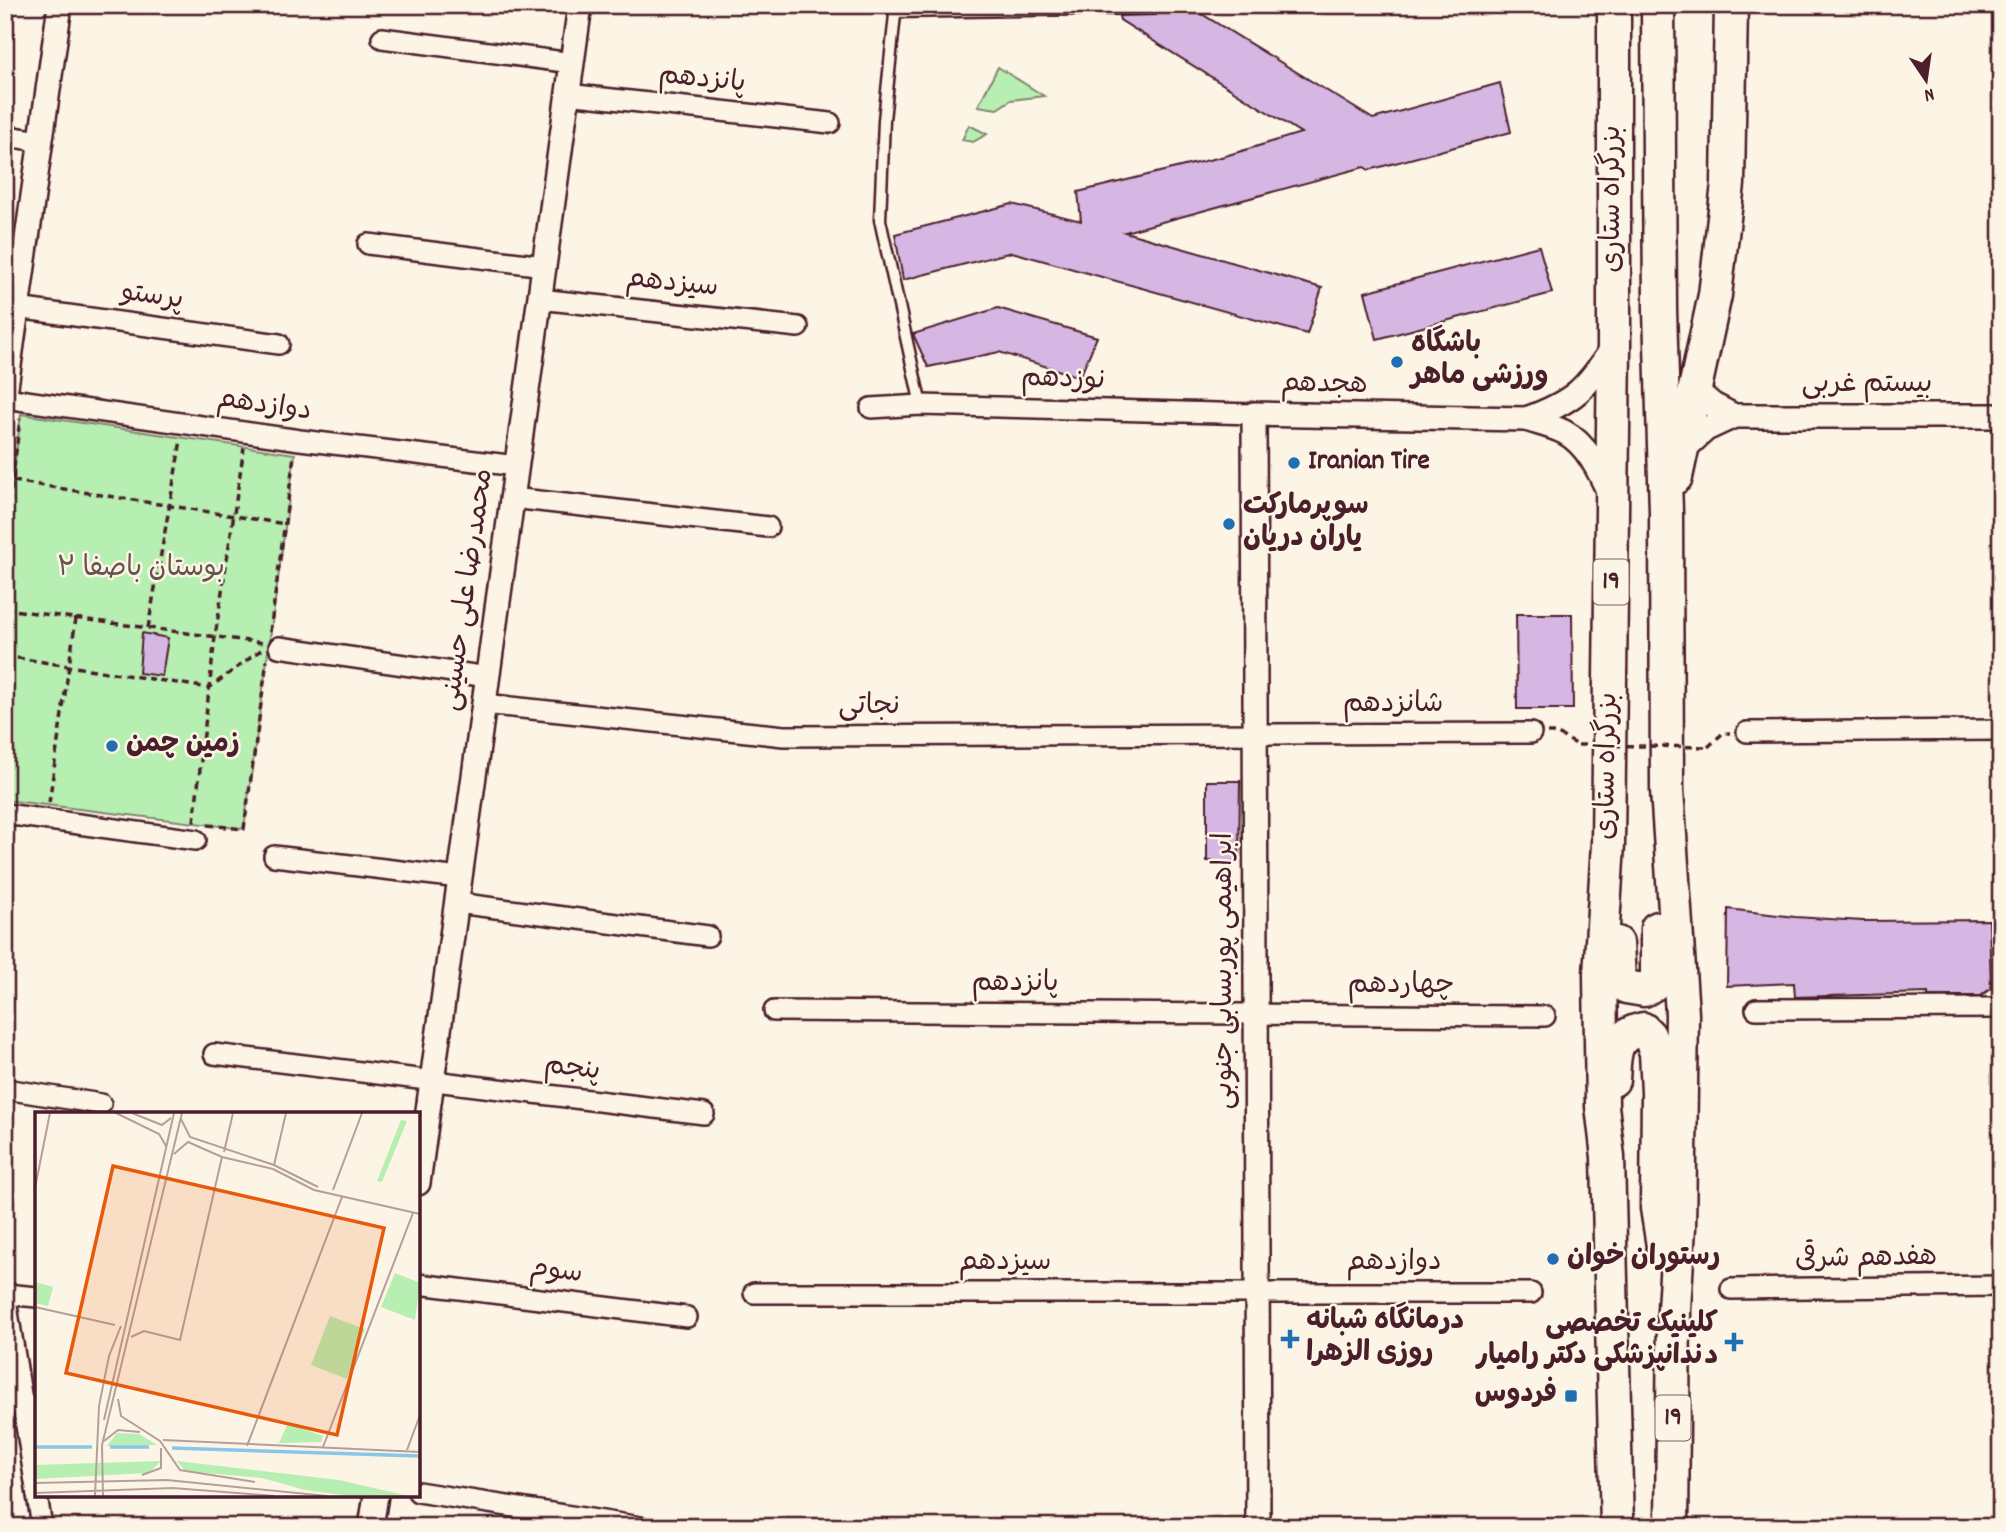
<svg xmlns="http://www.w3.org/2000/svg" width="2006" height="1532" font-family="Dekko,'Playpen Sans Arabic',sans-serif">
<rect width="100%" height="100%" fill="#fcf5e5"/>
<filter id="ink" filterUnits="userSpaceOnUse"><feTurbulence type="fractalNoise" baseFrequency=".0143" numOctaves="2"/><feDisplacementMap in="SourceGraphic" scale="14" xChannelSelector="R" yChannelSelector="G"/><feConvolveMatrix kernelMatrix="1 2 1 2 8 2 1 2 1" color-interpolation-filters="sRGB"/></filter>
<g filter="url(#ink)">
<!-- green -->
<g fill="#b7eeb1" stroke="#80866e" stroke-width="2">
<polygon points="998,67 1044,96 1011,100 997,109 978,106"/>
<polygon points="969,125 987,134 973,142 962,140"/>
<polygon points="21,414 295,454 244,829 5,800 5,539"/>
</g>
<!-- building -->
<g fill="#d6b6e2" stroke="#4a1f2b" stroke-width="2">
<polygon points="1160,5 1176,5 1177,12 1192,8 1373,119 1500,83 1511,132 1369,170 1364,167 1125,232 1322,288 1307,334 1012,252 903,280 895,234 1012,204 1081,221 1078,192 1225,156 1301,133 1120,20 1119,16 1156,15 1160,11"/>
<polygon points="1539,246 1552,293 1377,339 1365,292"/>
<polygon points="998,308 1097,337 1080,377 999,352 928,367 913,334"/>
<polygon points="1516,614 1572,614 1573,709 1517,709"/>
<polygon points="142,633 168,638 162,676 139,673"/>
<polygon points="1207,781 1240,781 1239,862 1207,861"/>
<polygon points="1728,909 1795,917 1863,921 1989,920 1991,988 1981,996 1928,996 1928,993 1795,997 1794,983 1727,986"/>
</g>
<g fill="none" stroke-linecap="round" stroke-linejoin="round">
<defs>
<g id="service">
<polyline points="896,5 884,120 880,220 921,405"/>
<polyline points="894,12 1153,8"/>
</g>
<g id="minor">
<polyline points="382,38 572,63"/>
<polyline points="567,94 830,123"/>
<polyline points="5,136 41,141"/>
<polyline points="368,244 544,266"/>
<polyline points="539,299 798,327"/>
<polyline points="17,308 279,344"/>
<polyline points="5,398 300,440 517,466"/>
<polyline points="871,408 921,405 1254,414"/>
<polyline points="512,498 768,527"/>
<polyline points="279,647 488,677"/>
<polyline points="484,704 784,736 1531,733"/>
<polyline points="1747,732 2001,730"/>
<polyline points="5,814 196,840"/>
<polyline points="274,856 460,878"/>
<polyline points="457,903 708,936"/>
<polyline points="1756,1009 2001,1008"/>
<polyline points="774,1011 1545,1016"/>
<polyline points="214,1054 704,1114"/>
<polyline points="5,1089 101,1104"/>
<polyline points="418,1284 687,1317"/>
<polyline points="1731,1289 2001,1286"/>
<polyline points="5,1293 37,1495"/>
<polyline points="754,1293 1531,1293"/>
<polyline points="5,1294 37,1297"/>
<polyline points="5,1402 37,1406"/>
<polyline points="418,1492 641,1527"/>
<polyline points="37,1495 42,1527"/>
</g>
<g id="tertiary">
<polyline points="1696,391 1713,405 1734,416"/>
<polyline points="5,394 60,5"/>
<path d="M1526,419C1538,423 1552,426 1564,432C1587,444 1600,472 1610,495"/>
<polyline points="1684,449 1706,429 1734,416 2001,416"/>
<polyline points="418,1183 580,5"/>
<polyline points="371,1527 376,1495"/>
<path d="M1258,1527L1254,414L1526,419C1574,402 1587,388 1614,346"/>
</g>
<g id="trunk">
<polyline points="1614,5 1614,346 1608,844 1600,975 1602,1106 1608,1157 1617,1527"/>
<polyline points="1658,5 1660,310 1666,512 1667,790 1682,1014 1679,1227 1674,1309 1672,1527"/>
<polyline points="1676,477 1715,295 1728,184 1731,5"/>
<polyline points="1617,943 1619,980 1626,987 1644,990 1654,984 1657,975 1657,928"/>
<path d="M1613,1080C1615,1053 1612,1036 1643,1029L1649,1035L1656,1052L1658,1092L1657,1208L1664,1252"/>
</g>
</defs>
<!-- service casing -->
<use href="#service" stroke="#4a1f2b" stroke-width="15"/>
<!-- minor casing -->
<use href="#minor" stroke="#4a1f2b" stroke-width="24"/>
<!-- tertiary casing -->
<use href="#tertiary" stroke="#4a1f2b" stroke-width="28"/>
<!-- trunk casing -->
<use href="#trunk" stroke="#4a1f2b" stroke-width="37"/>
<!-- path -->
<g stroke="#4a1f2b" stroke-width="3.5" stroke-dasharray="7 5" stroke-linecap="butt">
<polyline points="13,481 285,524"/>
<polyline points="5,539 20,419"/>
<polyline points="5,609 263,643"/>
<polyline points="148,628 181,440"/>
<polyline points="270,632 294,456"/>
<polyline points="5,656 209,688 261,650"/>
<polyline points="1547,733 1556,733 1578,745"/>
<polyline points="1708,747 1723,733 1730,733"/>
<polyline points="49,803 76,618"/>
<polyline points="194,822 215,637 244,448"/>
<polyline points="208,825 244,829 267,660"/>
</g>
<!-- service -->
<use href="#service" stroke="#fcf5e5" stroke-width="10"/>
<!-- minor -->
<use href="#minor" stroke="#fcf5e5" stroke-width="19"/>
<!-- tertiary -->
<use href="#tertiary" stroke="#fcf5e5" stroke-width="23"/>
<!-- trunk -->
<use href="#trunk" stroke="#fcf5e5" stroke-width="32"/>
<!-- path-bridge -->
<polyline stroke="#4a1f2b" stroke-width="3.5" stroke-dasharray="7 5" stroke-linecap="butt" points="1578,745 1708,747"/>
</g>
</g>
<!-- markers -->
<g fill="#1f6fb2" stroke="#fcf5e5" stroke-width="2.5">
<circle cx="1397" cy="362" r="7"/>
<circle cx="1294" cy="463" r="7"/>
<circle cx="1229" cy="524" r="7"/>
<circle cx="112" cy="746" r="7"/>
<circle cx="1553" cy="1259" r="7"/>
<path d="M1286.5 1328.5h7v7h7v7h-7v7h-7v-7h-7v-7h7z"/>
<path d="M1730.5 1331.5h7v7h7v7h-7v7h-7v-7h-7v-7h7z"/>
<rect x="1564" y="1389" width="14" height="14" rx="3.5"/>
</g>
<g text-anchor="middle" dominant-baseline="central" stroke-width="5" stroke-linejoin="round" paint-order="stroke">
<!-- shield labels -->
<g fill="#fcf5e5" stroke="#7f5f63" stroke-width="2">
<rect x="1593.5" y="559.5" width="35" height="45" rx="5"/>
<rect x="1655.5" y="1395.5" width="35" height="45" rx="5"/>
</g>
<g font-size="26" font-weight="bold" fill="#4a1f2b">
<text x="1611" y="582">19</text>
<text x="1673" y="1418">19</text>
</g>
<!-- street labels -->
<g font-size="28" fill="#4a1f2b" stroke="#fcf5e5">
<text transform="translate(702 81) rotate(6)">پانزدهم</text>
<text transform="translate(1614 199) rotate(-90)">بزرگراه ستاری</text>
<text transform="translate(672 285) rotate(6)">سیزدهم</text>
<text transform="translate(152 298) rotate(8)">پرستو</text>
<text transform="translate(1063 381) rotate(2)">نوزدهم</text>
<text transform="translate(1324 386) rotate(1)">هجدهم</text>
<text x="1867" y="386">بیستم غربی</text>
<text transform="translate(264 407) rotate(8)">دوازدهم</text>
<text transform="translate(469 590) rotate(-82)">محمدرضا علی حسینی</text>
<text x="1393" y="706">شانزدهم</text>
<text x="869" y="708">نجاتی</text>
<text transform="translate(1609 766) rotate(-89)">بزرگراه ستاری</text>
<text transform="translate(1226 971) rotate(-90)">ابراهیمی پوربسابی جنوبی</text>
<text x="1015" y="985">پانزدهم</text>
<text x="1401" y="987">چهاردهم</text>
<text transform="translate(572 1070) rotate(7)">پنجم</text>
<text transform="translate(1866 1260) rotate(-1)">هفدهم شرقی</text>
<text x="1005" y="1264">سیزدهم</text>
<text x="1394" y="1264">دوازدهم</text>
<text transform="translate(556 1273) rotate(7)">سوم</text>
</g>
<!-- poi labels -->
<g font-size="28" font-weight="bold" fill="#4a1f2b" stroke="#fcf5e5" text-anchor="start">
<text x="1411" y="346">باشگاه<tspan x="1411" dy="32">ورزشی ماهر</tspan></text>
<text x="1308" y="463">Iranian Tire</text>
<text x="1243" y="508">سوپرمارکت<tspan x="1243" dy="32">یاران دریان</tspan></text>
<text x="126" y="746">زمین چمن</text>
<text x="1567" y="1259">رستوران خوان</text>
<text x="1306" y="1323">درمانگاه شبانه<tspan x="1306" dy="32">روزی الزهرا</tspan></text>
<text x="1718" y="1326" text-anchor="end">کلینیک تخصصی<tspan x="1718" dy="32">دندانپزشکی دکتر رامیار</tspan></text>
<text x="1557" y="1396" text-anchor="end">فردوس</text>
</g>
<!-- park labels -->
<g font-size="28" fill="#65534c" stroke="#fcf5e5">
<text x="141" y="570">بوستان باصفا ۲</text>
</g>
</g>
<!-- overview -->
<g transform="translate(35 1112)">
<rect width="385" height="385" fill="#fcf5e5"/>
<path d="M366,8L372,9L347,70L342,69ZM360,161L385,171L380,208L346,195ZM0,170L18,175L13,194L0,191ZM295,204L330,217L312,267L276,253ZM253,311L288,324L286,330L244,331ZM82,321L104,322L122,333L72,334ZM126,349L114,361L0,367V353ZM142,349L304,368L374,384H314L270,378L227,366L150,359Z" fill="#b7eeb1"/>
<path fill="none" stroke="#89c7e9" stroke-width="3.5" d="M0,335H57M75,335H114M137,336L385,344"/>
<path fill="none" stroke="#b59f9b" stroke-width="2" d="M81,1L124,22L131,34M97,1L127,13L136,6M146,7L155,25L239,53L283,75M189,40L198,1M139,42L153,30L187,45L238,57L279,78L385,102M239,53L251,1M0,76L15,1M298,78L327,1M0,195L80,213M96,225L109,219L145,228L187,45M83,287L86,304L125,329L145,358L220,370M69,308L139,1M128,328L385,340M69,329L83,318L105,320M212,334L307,85M288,335L378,101M372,338L385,303M107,363L126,356V336M0,371L132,368L292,384M0,381L138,376L240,384M60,384L64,294L74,244L86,214M68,384L67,333L147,1"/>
<path fill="#e8590c" fill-opacity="0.15" stroke="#e8590c" stroke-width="3.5" d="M78,54L349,116L302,323L31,261Z"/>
<rect width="385" height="385" fill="none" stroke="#4a1f2b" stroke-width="3.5"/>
</g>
<!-- margin -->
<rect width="2006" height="1532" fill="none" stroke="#fcf5e5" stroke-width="28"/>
<rect x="14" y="14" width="1978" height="1504" fill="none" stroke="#4a1f2b" stroke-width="2.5" filter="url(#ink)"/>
<!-- north arrow -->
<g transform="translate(1926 80) rotate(167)" stroke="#fcf5e5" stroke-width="5" paint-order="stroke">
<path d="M0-5L12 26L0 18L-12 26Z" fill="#4a1f2b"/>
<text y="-10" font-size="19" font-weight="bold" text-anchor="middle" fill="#4a1f2b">N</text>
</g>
</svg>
